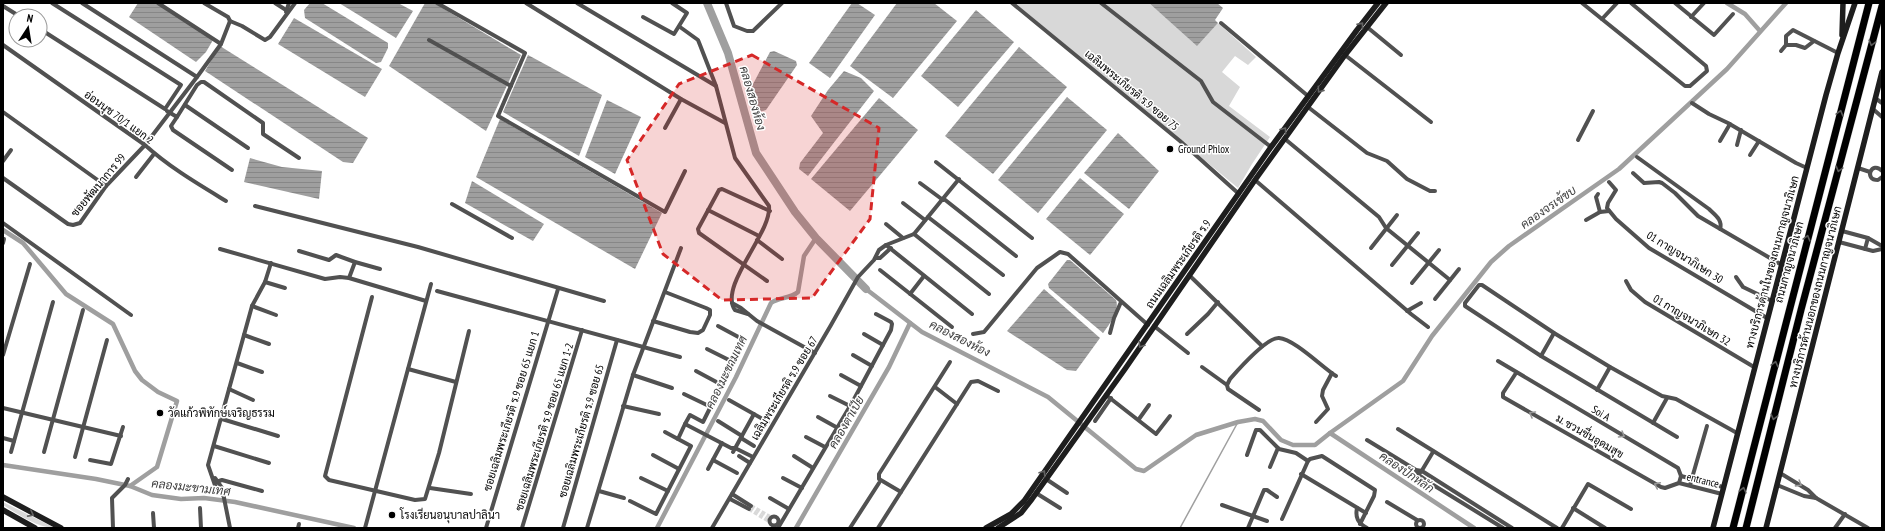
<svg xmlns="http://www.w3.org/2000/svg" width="1885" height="531" font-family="'PT Sans Narrow',Sarabun,sans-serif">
<defs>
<pattern id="water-rules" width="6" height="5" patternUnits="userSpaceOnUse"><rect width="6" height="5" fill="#9f9f9f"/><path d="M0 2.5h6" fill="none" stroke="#878787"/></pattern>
</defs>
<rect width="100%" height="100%" fill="#fff"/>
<!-- grass -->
<g fill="#d8d8d8">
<polygon points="1015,3 1149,3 1197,45 1218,23 1256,57 1248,65 1235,56 1222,72 1240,87 1229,106 1270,137 1252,164 1238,188"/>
<path d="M3,502L55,528C37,528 18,514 3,505Z"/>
</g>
<!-- water -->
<g fill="url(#water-rules)">
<polygon points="138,3 158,3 213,40 206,52 196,62 129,17"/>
<polygon points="310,3 322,3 388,43 388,48 381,62 376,63 305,18 304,10"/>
<polygon points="339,3 398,3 413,11 396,38"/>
<polygon points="425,3 434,3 521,55 486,131 389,66"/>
<polygon points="852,3 857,3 875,15 830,78 809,63"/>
<polygon points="897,3 934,3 957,21 893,98 850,66"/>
<polygon points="1149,3 1217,3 1223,8 1215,20 1218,23 1197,46"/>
<polygon points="976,10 1014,42 958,107 921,76"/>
<polygon points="294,18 382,69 365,97 278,44"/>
<polygon points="220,46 368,138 353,163 343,162 205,71"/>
<polygon points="1019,47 1067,87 993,174 945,136"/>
<polygon points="774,51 796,61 797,65 766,110 759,112 755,110 752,86 770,52"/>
<polygon points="528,55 602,95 579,156 503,112"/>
<polygon points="844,71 861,78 874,91 808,176 799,169 800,163 823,133 811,116 828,90"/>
<polygon points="1067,97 1107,130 1038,213 998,180"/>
<polygon points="879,98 918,130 850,211 811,179"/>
<polygon points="607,100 641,117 615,174 585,157"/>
<polygon points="500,119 662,213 635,269 476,177"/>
<polygon points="1118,133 1159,171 1129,209 1084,173"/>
<polygon points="250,158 282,167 322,171 319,199 244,182"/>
<polygon points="1080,178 1124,214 1090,255 1046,219"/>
<polygon points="472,181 544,224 533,241 465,203"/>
<path d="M1067,260H1070L1116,300C1120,310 1109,325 1103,333L1049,288L1048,284Z"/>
<polygon points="1044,289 1100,338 1076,371 1067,370 1007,331"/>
</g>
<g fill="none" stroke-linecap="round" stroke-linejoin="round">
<!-- stream -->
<polyline stroke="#9f9f9f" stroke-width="1.5" points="1180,528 1238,422"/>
<!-- canal -->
<g stroke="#9f9f9f" stroke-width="4.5">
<polyline points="1727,3 1745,14 1760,31"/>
<polyline points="3,230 23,243 66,294 113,324 135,371 142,380 158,392 177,401 157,467 130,486"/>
<polyline points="866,289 922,332 1048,397 1136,469 1144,471 1196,435 1238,422 1255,419 1263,421 1281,440 1293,445 1315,445 1330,433 1403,381 1432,336 1491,262 1509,246 1619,169 1727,69 1786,3"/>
<polyline points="1330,433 1474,528"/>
<polyline points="3,465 96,479 130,486 152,495 181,499 204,498 235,502 354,528"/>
<path d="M657,528L736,377L771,303C779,297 790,299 798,292L804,256L816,238"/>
<polyline points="796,528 889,367 910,323"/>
</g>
<!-- river -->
<polyline stroke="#9f9f9f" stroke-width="8" points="707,3 728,53 756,153 795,212 816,238 866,289"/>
<!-- minor-tunnel -->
<g stroke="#d9d9d9" stroke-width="4" stroke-dasharray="4 2" stroke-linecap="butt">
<polyline points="751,506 772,518"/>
<polyline points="749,509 769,521"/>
</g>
<defs>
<g id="motorway">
<polyline points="1733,528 1869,3"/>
<polyline points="1746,528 1801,310 1882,6"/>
</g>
</defs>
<!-- motorway casing -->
<use href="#motorway" stroke="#dbdbdb" stroke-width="8"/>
<!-- minor -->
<g stroke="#515151" stroke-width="4">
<polyline points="82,3 197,77"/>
<polyline points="158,3 221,44"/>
<polyline points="204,3 228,17 230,21"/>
<polyline points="275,3 286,10"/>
<polyline points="437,3 525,53 498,116 665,212 685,171"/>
<polyline points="526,3 681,99 725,123"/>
<polyline points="577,3 716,86"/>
<polyline points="726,3 734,26 747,31 753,31 782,3"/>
<polyline points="1012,3 1180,141 1239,194"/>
<polyline points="1101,3 1201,81 1213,102 1271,147"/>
<polyline points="1582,3 1685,86 1690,86 1707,71 1706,66 1631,3"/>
<polyline points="1675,3 1714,35 1733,14"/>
<polyline points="3,6 19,16"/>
<polyline points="286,12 289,3"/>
<polyline points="643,17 674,34 687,13 672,3"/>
<polyline points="1691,17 1704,3"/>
<polyline points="1602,19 1617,3"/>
<polyline points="1221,23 1308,96"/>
<path d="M680,27L698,40L700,45L716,86L735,158L769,206C772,233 718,286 735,310L748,314"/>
<polyline points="1367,27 1401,55"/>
<polyline points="40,29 165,109 181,85 52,3"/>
<polyline points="429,40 511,86"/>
<path d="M3,45L145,145C169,167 198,184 226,201"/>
<polyline points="1786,45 1796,45 1805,48 1814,41"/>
<polyline points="1781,51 1786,45 1786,36 1793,30 1838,53"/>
<polyline points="1345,55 1431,122"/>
<polyline points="1875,98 1882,103"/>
<polyline points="1692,103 1709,114 1728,123 1796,163 1807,168"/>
<polyline points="185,105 248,148"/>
<polyline points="1308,107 1367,153 1387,161 1407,179 1430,191 1435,191"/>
<polyline points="1873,109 1882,117"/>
<polyline points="167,111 177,117 197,85 201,82 204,82 263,123 263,134 299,158"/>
<polyline points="3,112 106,186"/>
<polyline points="177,117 171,126 173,130 232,170"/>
<polyline points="665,128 681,99"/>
<polyline points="1285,139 1379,217 1386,228 1450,280"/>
<polyline points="1578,140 1593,111"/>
<polyline points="1720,141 1730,124"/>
<polyline points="1737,145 1741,130"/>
<polyline points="1750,155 1759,141"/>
<path d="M1637,157L1709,209C1715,215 1723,220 1720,229"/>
<polyline points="3,161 11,150"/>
<polyline points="936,162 1032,238"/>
<polyline points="1858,168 1870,172"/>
<path d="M1882,171C1872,160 1863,180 1878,180L1882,177"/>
<polyline points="1633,173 1644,183 1659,182 1662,183 1675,193 1698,216 1782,265"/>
<polyline points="136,177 154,154"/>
<polyline points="3,178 68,224 73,225 80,223 106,186 145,145 197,77 221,44 230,21 242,26 265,40 270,37 295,3"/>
<polyline points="1255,180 1411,314 1428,327"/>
<polyline points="1609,182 1616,190 1608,203 1607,208 1616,219 1649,248 1767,318"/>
<polyline points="920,183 943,200"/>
<polyline points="1598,194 1596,197 1600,212"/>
<polyline points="944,199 1016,256"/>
<polyline points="903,203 925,220"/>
<polyline points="452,204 512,238"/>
<polyline points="255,206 418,247 604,301"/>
<polyline points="708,210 759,236"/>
<polyline points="928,217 1003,275"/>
<polyline points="1586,220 1600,212 1609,211"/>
<polyline points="3,223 131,315"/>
<polyline points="886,224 903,238"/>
<polyline points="1842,231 1868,238 1882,246"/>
<polyline points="914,234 989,294"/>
<polyline points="757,240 782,259"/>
<polyline points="1839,242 1873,251 1882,249"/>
<polyline points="3,243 4,239"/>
<polyline points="886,245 972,314"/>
<polyline points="1371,248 1397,215"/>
<polyline points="220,249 325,279 340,277 349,278 426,301"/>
<polyline points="1865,249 1868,238"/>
<polyline points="299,251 329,260 336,255 355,262 380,269"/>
<polyline points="876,258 880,258 891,248"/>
<polyline points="1392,265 1418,233"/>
<polyline points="880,270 952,327"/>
<polyline points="1189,275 1262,346"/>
<polyline points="1736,277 1743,287 1772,301"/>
<polyline points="349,278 355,262"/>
<polyline points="767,281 699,233 698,229 719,190 722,189 770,211"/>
<polyline points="1626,281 1631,290 1645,302 1754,367"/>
<polyline points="265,282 285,288"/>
<polyline points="1412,283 1439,250"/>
<polyline points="437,291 680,357"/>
<polyline points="910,294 924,276"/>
<polyline points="372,297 325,476 329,480 415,500 425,499 439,453 469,331"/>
<polyline points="1435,299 1459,269"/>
<polyline points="732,303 741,308 757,321 815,353"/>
<polyline points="252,306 276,315"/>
<polyline points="1407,311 1421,303"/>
<polyline points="653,321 690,332 698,333 703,330 710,315 710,310 706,308 665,292"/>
<polyline points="1154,326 1188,353"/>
<polyline points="1110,333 1114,318 1121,302"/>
<polyline points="864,334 883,345"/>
<polyline points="973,334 984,332 1037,268 1060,252 1068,254 1148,325"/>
<polyline points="1187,334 1208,314 1218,302"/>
<polyline points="244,335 269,344"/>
<polyline points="707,349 733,362"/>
<polyline points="3,355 30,264"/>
<polyline points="853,355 872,366"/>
<polyline points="1541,356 1554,333"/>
<polyline points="1498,361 1678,468 1681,476 1679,483 1665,488 1661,487 1503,397 1503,393 1516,373"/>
<polyline points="237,363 262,372"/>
<polyline points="1202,367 1227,385"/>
<polyline points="408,369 456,382"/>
<polyline points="696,371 722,385"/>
<polyline points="633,375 672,388"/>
<polyline points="841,375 861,386"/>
<polyline points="935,387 957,404"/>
<polyline points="229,389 253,400"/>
<polyline points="1597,390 1610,367"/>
<polyline points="684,394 711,407"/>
<polyline points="1106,395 1156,434 1170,416"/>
<polyline points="830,396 850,406"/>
<polyline points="729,400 768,422"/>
<polyline points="623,406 659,414"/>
<polyline points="3,408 121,436"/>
<path d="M1259,410L1228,389L1227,385L1230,379C1238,370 1267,337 1279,338C1294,339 1322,367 1336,376"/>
<polyline points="818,417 836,427"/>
<polyline points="222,419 278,436"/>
<polyline points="1139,419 1149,405"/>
<polyline points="718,421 742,436"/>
<polyline points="1095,421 1111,398"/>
<polyline points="1316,422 1328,409 1322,396 1323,390 1332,373"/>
<polyline points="1653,423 1667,398"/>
<polyline points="685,424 690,415 703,422 744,340 718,326"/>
<polyline points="1398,429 1557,528"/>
<polyline points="665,432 678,439"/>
<polyline points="806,437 825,447"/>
<polyline points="1677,437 1541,356 1465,306 1465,303 1479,285 1482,285 1554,333 1610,367 1662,396 1676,399 1737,433"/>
<polyline points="3,438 14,441"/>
<polyline points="741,438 754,446"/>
<polyline points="1367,440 1416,470 1422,471 1512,528"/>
<polyline points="214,446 269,463"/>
<polyline points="11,452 53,302"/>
<polyline points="44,452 83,310"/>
<polyline points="733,452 754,414"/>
<polyline points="653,455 679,469"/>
<polyline points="1247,455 1256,430 1260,430 1279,449 1296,453 1308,461"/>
<polyline points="739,456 750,463"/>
<polyline points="794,456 813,468"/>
<polyline points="75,457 107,340"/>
<polyline points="90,460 111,464 123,427"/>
<polyline points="713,460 737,473"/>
<polyline points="1270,467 1278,448"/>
<polyline points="708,469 722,443"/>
<polyline points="1416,470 1419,475 1430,483 1503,528"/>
<polyline points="1421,472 1433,452"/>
<polyline points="1780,473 1808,490 1816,498 1868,528"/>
<polyline points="1301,474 1366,513"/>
<polyline points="1681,476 1723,487"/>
<polyline points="215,478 222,488 230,528"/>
<polyline points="641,478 668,491"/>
<polyline points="783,478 802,488"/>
<polyline points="1046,479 1067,493"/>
<polyline points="216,482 222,480 262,491"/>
<polyline points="1679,483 1722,494"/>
<polyline points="1690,485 1707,426"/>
<polyline points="1777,485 1804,496 1816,498"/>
<polyline points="430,488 471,494"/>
<polyline points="599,491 624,498"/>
<polyline points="901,492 879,479 879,474 950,362"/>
<polyline points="1036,493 1060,508"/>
<polyline points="732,494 751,506"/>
<polyline points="223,495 217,491 208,465 252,306 265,282 271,263"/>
<polyline points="770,498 789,509"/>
<polyline points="730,499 749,509"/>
<polyline points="630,501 656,514 691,446 678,439 685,424 731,448 735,448 753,457"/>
<polyline points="1387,502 1417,520"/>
<polyline points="1222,505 1267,521"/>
<polyline points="200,508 201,528"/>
<path d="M1357,508C1355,518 1358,523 1367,528"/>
<polyline points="1573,508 1605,528"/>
<polyline points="153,513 154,528"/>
<circle cx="774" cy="521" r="4.5"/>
<polyline points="1282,519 1308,461 1310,459 1322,456 1375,490 1374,496 1360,524"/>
<circle cx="1420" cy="524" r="4"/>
<polyline points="113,528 112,498 125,485 128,479"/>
<polyline points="298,528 299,524"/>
<polyline points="365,528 431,284"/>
<polyline points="486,528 558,289"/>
<polyline points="522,528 582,330"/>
<polyline points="563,528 617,340"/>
<polyline points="587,528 633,375 681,248"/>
<polyline points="712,528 831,325 858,277 874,260 879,250 886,245 914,234 959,179"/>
<polyline points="778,528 853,401 891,330 892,324 891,322 876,314"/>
<polyline points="850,528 879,483"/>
<polyline points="878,528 971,382 978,381 998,391"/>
<polyline points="1248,528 1264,490 1267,490 1277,497"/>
<polyline points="1562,528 1588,484 1631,509"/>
<polyline points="1835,528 1845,514"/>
</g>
<!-- secondary -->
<g stroke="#1e1e1e" stroke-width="5.5">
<polyline points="1842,35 1843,3"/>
<polyline points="3,497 61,528"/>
<polyline points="3,510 35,528"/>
<polyline points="986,528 1011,514 1024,501 1271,147 1357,30 1378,3"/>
<polyline points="998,528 1021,513 1032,499 1125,369 1255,180 1345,55 1386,3"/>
<polyline points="1713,528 1826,95 1838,53 1855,3"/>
<polyline points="1766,528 1882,72"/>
</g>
<!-- motorway -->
<use href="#motorway" stroke="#000" stroke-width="7"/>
</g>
<!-- one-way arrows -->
<defs><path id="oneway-chevron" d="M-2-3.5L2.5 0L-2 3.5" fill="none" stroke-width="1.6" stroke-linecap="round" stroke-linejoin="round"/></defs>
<g stroke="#626262">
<use href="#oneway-chevron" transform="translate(1361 25) rotate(-51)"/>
<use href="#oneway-chevron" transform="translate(1320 90) rotate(125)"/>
<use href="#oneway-chevron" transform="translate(1284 130) rotate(-54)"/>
<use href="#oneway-chevron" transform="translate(1141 345) rotate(124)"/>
<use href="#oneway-chevron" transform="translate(1043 473) rotate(-56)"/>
<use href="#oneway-chevron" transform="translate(31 514) rotate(28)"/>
</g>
<g stroke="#595959">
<use href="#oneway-chevron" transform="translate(1872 43) rotate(105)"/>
<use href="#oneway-chevron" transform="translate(1840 113) rotate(-75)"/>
<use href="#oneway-chevron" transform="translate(1839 169) rotate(105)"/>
<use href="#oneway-chevron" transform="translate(1807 238) rotate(-75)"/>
<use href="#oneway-chevron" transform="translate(1775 364) rotate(-76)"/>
<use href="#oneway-chevron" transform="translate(1774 417) rotate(104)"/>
<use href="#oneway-chevron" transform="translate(1743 490) rotate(-76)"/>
</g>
<g stroke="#979797">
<use href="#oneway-chevron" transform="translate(1532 414) rotate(-150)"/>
<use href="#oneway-chevron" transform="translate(1622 435) rotate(31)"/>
<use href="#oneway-chevron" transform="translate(1799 484) rotate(32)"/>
<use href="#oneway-chevron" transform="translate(1657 485) rotate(-154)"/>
</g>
<!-- marked area -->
<path fill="#d62828" fill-opacity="0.2" stroke="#d62828" stroke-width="3" stroke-dasharray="8 5" stroke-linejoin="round" d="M752,55L879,128L870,219L812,298L722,300L663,254L627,160L679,84Z"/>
<!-- markers -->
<g fill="#000" stroke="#fff" stroke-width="1.5">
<circle cx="1170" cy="149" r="4"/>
<circle cx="160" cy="413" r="4"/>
<circle cx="392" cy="515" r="4"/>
</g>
<g text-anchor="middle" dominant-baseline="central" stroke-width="3" stroke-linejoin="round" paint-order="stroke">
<!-- street labels -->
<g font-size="11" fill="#000" stroke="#fff">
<text transform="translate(1132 90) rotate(40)">เฉลิมพระเกียรติ ร.9 ซอย 75</text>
<text transform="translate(119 117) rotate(36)">อ่อนนุช 70/1 แยก 2</text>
<text transform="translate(98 185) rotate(-50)">ซอยพัฒนาการ 99</text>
<text transform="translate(1685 257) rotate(32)">01 กาญจนาภิเษก 30</text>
<text transform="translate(1772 262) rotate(-75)">ทางบริการด้านในของถนนกาญจนาภิเษก</text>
<text transform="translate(1789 262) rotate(-75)">ถนนกาญจนาภิเษก</text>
<text transform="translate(1178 264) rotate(-55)">ถนนเฉลิมพระเกียรติ ร.9</text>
<text transform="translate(1815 297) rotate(-76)">ทางบริการด้านนอกของถนนกาญจนาภิเษก</text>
<text transform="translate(1692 320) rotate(31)">01 กาญจนาภิเษก 32</text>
<text transform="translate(784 388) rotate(-59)">เฉลิมพระเกียรติ ร.9 ซอย 67</text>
<text transform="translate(511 411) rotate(-73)">ซอยเฉลิมพระเกียรติ ร.9 ซอย 65 แยก 1</text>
<text transform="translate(1601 413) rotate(31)">Soi A</text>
<text transform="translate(544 427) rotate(-73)">ซอยเฉลิมพระเกียรติ ร.9 ซอย 65 แยก 1-2</text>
<text transform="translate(581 431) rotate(-74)">ซอยเฉลิมพระเกียรติ ร.9 ซอย 65</text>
<text transform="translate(1590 436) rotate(30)">ม. ชวนชื่นอุดมสุข</text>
<text transform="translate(1703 480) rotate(14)">entrance</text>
</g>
<!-- poi labels -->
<g font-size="11" fill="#000" stroke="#fff" text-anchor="start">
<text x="1178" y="149">Ground Phlox</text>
<text x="168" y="413">วัดแก้วพิทักษ์เจริญธรรม</text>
<text x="400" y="515">โรงเรียนอนุบาลปาลินา</text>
</g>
<!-- water labels -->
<g font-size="12" font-style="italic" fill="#404040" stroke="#fff">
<text transform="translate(753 98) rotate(74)">คลองสองห้อง</text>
<text transform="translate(1548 207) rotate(-35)">คลองจรเข้ขบ</text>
<text transform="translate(960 338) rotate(27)">คลองสองห้อง</text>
<text transform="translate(726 372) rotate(-64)">คลองมะขามเทศ</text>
<text transform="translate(846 422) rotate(-60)">คลองตาเปีย</text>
<text transform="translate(1407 472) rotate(34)">คลองปักหลัก</text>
<text transform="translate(191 487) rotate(6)">คลองมะขามเทศ</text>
</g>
</g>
<!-- border -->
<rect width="1885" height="531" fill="none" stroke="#000000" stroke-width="8"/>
<!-- north arrow -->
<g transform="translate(28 28) rotate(12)"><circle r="19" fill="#ffffff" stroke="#999999"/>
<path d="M0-3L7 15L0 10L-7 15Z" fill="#000000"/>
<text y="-6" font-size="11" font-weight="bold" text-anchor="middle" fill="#000000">N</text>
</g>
</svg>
